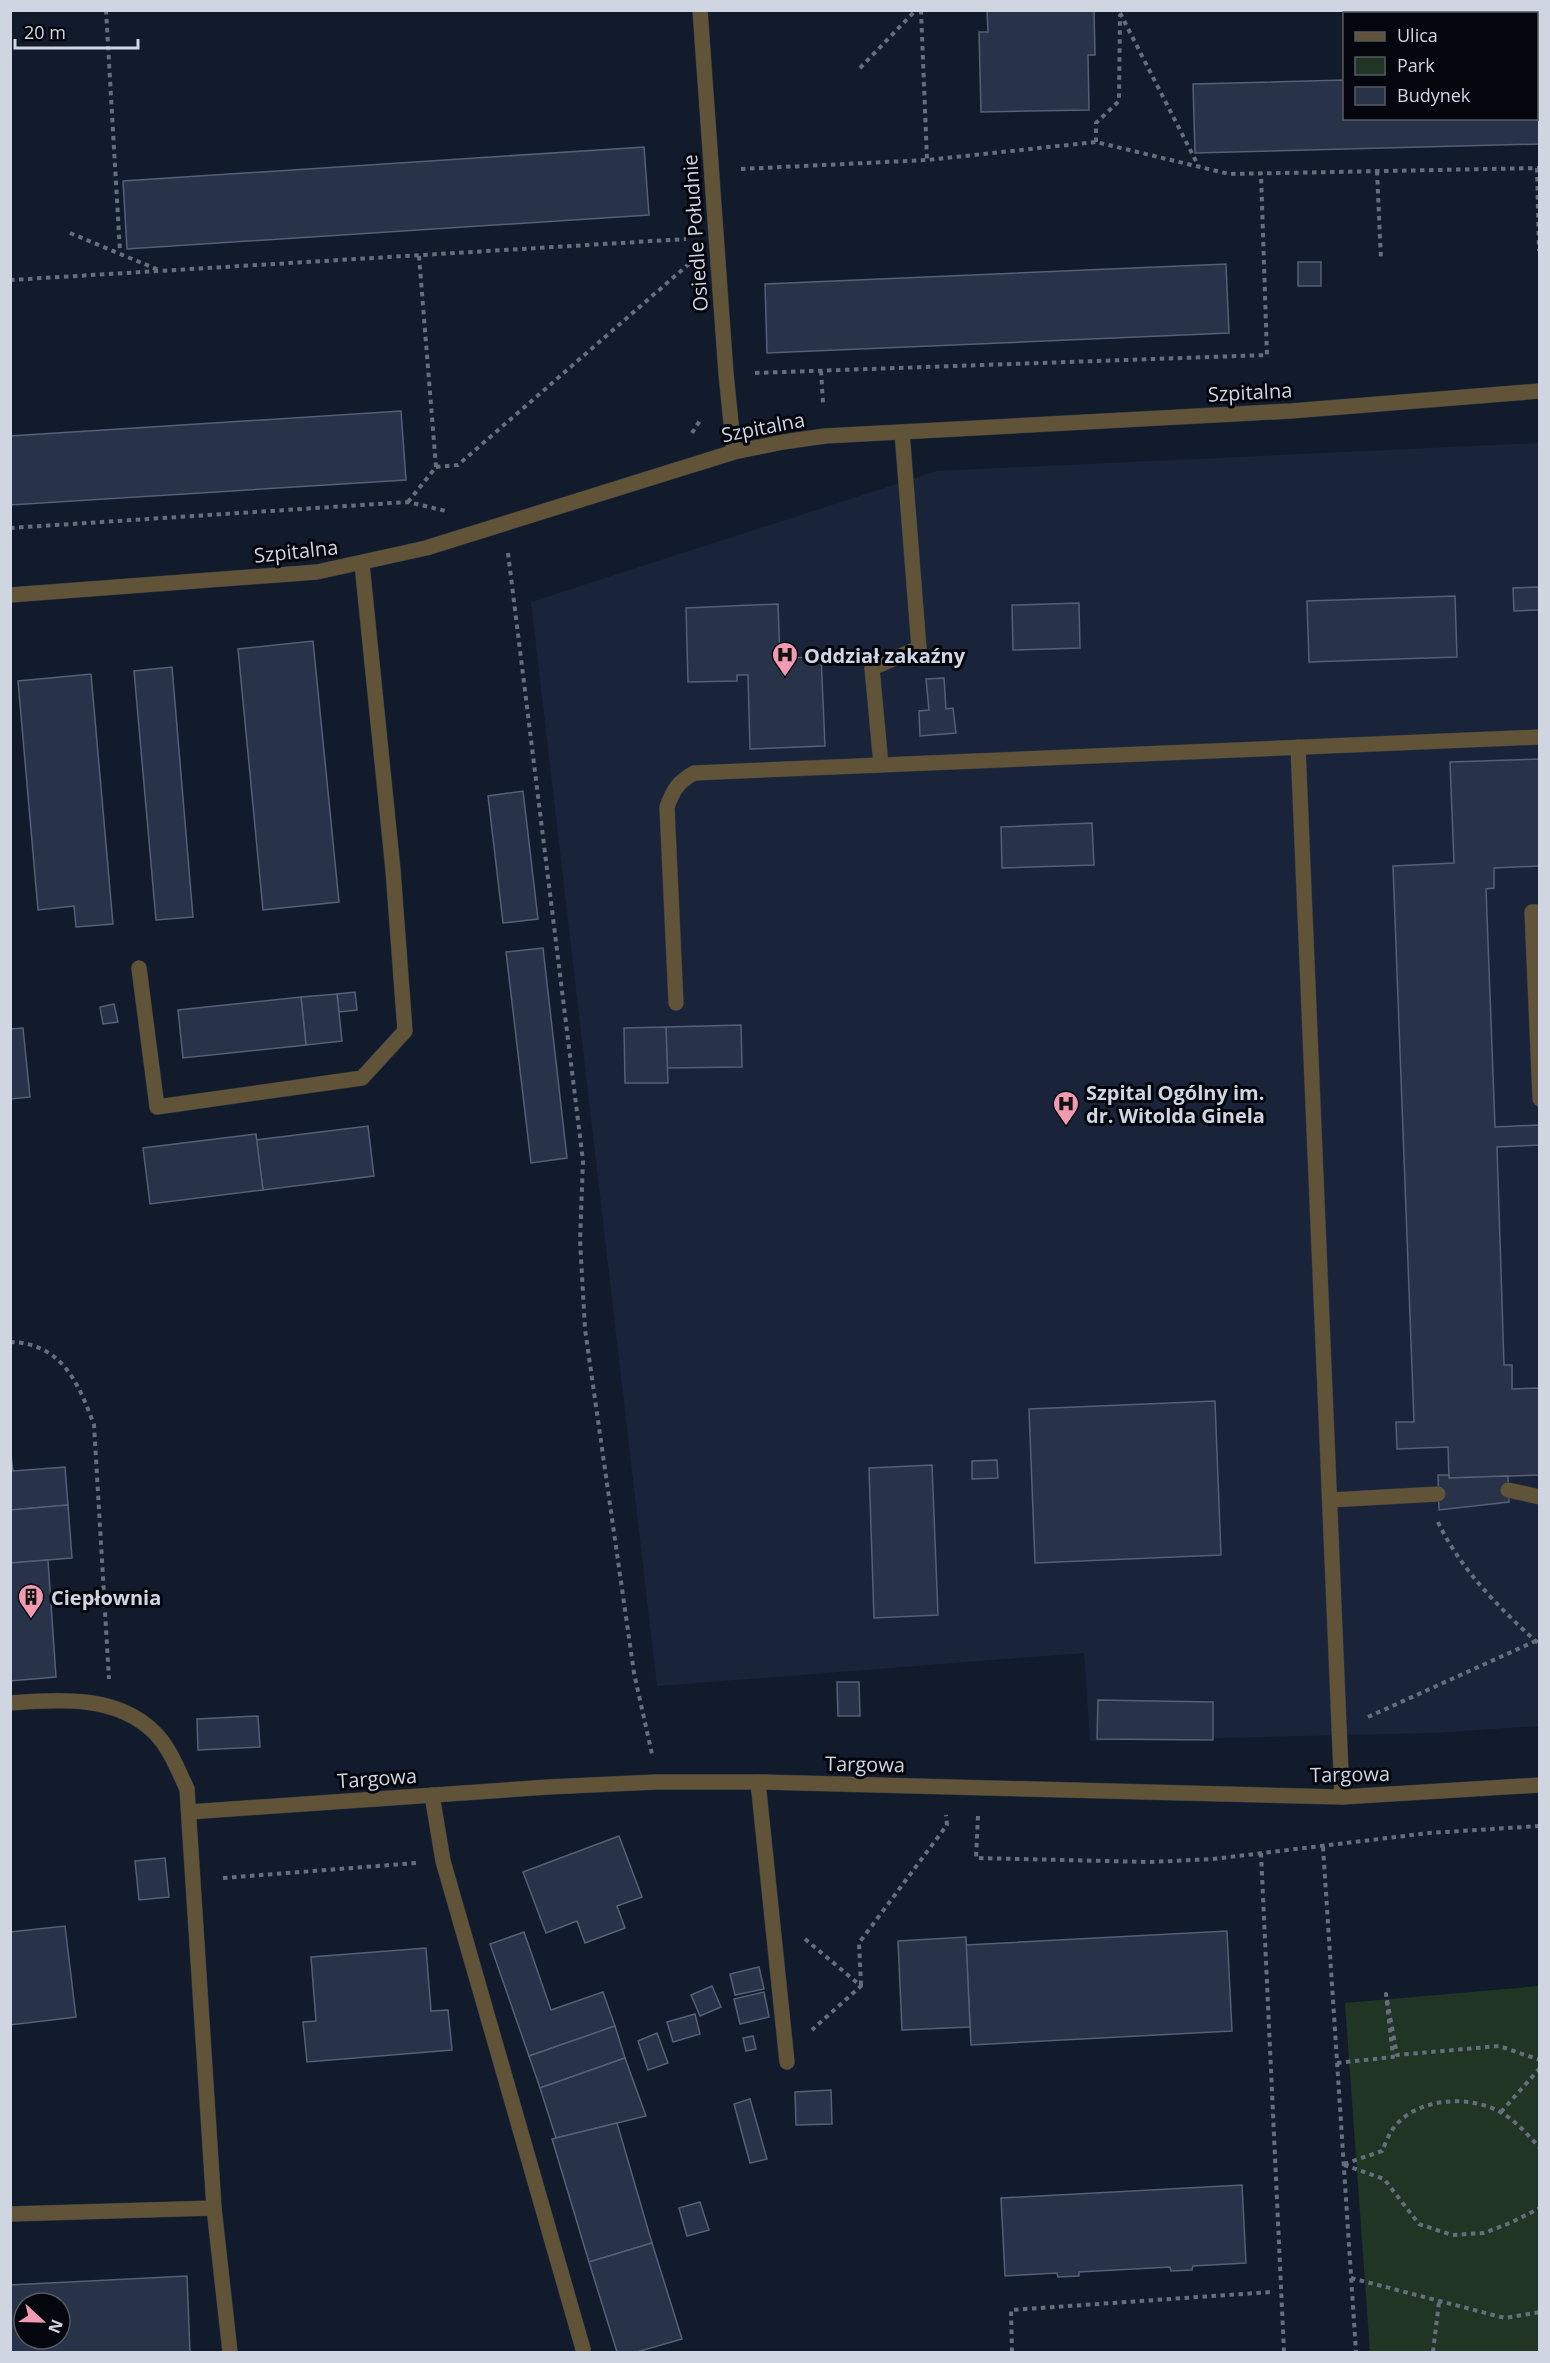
<svg xmlns="http://www.w3.org/2000/svg" width="1550" height="2363" font-family="'Open Sans',sans-serif">
<rect width="100%" height="100%" fill="#121b2c"/>
<!-- built -->
<polygon fill="#19243a" points="1539,443 1539,1726 1433,1733 1090,1741 1084,1653 657,1686 531,602 937,471"/>
<!-- green -->
<g fill="#213524">
<polygon points="1517,10 1517,14 1424,14 1424,11"/>
<polygon points="1539,1986 1539,2352 1370,2352 1345,2003"/>
</g>
<!-- building -->
<g fill="#283349" stroke="#546075" stroke-width="1.5" fill-rule="evenodd">
<polygon points="987,10 1094,10 1095,55 1088,55 1089,110 981,112 979,32 988,32"/>
<polygon points="1536,75 1540,75 1540,144 1195,153 1193,84 1344,80 1344,118 1536,118"/>
<polygon points="644,147 649,215 127,249 123,181"/>
<rect x="1298" y="262" width="23" height="24"/>
<polygon points="1226,264 1229,333 767,353 765,284"/>
<polygon points="401,411 406,480 10,505 10,436"/>
<polygon points="1540,587 1540,610 1514,611 1513,588"/>
<polygon points="1455,596 1457,657 1309,662 1307,601"/>
<polygon points="1079,603 1080,648 1013,650 1012,605"/>
<polygon points="778,604 780,659 821,656 825,746 750,749 748,675 737,675 737,681 688,682 686,608"/>
<polygon points="313,641 339,902 263,910 238,649"/>
<polygon points="172,667 193,917 156,920 134,671"/>
<polygon points="91,674 113,924 76,927 74,906 38,910 18,681"/>
<polygon points="944,678 946,709 953,708 956,733 920,736 919,711 929,710 926,679"/>
<polygon points="1540,759 1540,866 1494,868 1494,888 1486,889 1495,1127 1540,1125 1540,1145 1497,1147 1504,1365 1512,1365 1512,1389 1540,1388 1540,1475 1449,1478 1448,1447 1397,1449 1396,1422 1414,1422 1393,866 1454,863 1450,762"/>
<polygon points="523,791 538,919 503,923 488,796"/>
<polygon points="1092,823 1094,865 1002,868 1001,827"/>
<polygon points="543,948 567,1158 531,1163 506,952"/>
<polygon points="355,992 357,1010 339,1012 337,994"/>
<polygon points="337,994 342,1041 306,1045 301,997"/>
<polygon points="301,997 306,1045 183,1058 178,1010"/>
<polygon points="114,1004 118,1022 103,1024 100,1007"/>
<polygon points="741,1025 742,1067 667,1068 666,1027"/>
<polygon points="666,1027 668,1083 625,1083 624,1028"/>
<polygon points="23,1028 30,1097 10,1099 10,1029"/>
<polygon points="368,1126 374,1176 263,1190 256,1140"/>
<polygon points="256,1134 263,1190 150,1204 143,1148"/>
<polygon points="1215,1401 1221,1555 1035,1563 1029,1409"/>
<polygon points="10,1448 13,1471 65,1467 68,1505 10,1510"/>
<polygon points="997,1460 998,1478 972,1479 972,1461"/>
<polygon points="932,1465 938,1615 874,1618 869,1468"/>
<polygon points="1438,1475 1449,1475 1449,1478 1508,1476 1509,1502 1439,1510"/>
<polygon points="68,1505 72,1558 10,1563 10,1510"/>
<polygon points="48,1560 56,1677 10,1681 10,1563"/>
<polygon points="837,1682 859,1682 860,1716 838,1716"/>
<polygon points="1098,1700 1213,1702 1213,1740 1097,1739"/>
<polygon points="258,1716 260,1747 198,1750 197,1719"/>
<polygon points="619,1836 642,1897 617,1906 625,1928 585,1943 577,1921 546,1933 523,1872"/>
<polygon points="165,1858 169,1897 139,1900 135,1861"/>
<polygon points="65,1926 76,2017 10,2025 10,1932"/>
<polygon points="1227,1931 1232,2031 971,2045 966,1945"/>
<polygon points="524,1932 551,2010 603,1992 615,2026 529,2056 490,1944"/>
<polygon points="966,1937 970,2027 902,2030 898,1941"/>
<polygon points="426,1948 431,2011 448,2010 452,2050 307,2062 303,2022 316,2021 311,1957"/>
<polygon points="759,1967 764,1989 735,1995 730,1974"/>
<polygon points="712,1986 721,2007 700,2016 691,1995"/>
<polygon points="764,1992 769,2017 740,2024 734,1999"/>
<polygon points="695,2014 700,2034 673,2042 667,2022"/>
<polygon points="615,2026 625,2058 540,2088 529,2056"/>
<polygon points="657,2033 668,2063 648,2070 638,2041"/>
<polygon points="753,2036 756,2049 746,2051 743,2038"/>
<polygon points="625,2058 646,2116 556,2138 540,2088"/>
<polygon points="831,2090 832,2124 796,2125 795,2092"/>
<polygon points="750,2099 767,2159 750,2163 734,2104"/>
<polygon points="617,2123 652,2243 589,2262 552,2139"/>
<polygon points="1242,2185 1246,2263 1193,2266 1192,2270 1171,2271 1170,2267 1079,2272 1079,2276 1058,2277 1057,2273 1005,2276 1001,2198"/>
<polygon points="700,2202 709,2230 687,2236 679,2208"/>
<polygon points="652,2243 682,2339 637,2352 617,2352 589,2262"/>
<path d="M187,2276L190,2352H10V2285ZM24,2303H60V2339H24Z"/>
</g>
<g fill="none" stroke-linecap="round" stroke-linejoin="round">
<defs>
<g id="lane">
<polyline points="1298,747 1342,1797"/>
<polyline points="881,765 872,668 919,648 902,432"/>
<polyline points="1540,912 1532,912 1540,1099"/>
<polyline points="139,968 157,1107 362,1078 405,1031 393,870 362,564"/>
<path d="M676,1003L667,807C673,790 678,782 694,773L1540,737"/>
<polyline points="1508,1490 1540,1497"/>
<polyline points="1330,1500 1438,1494"/>
<path d="M10,1703C59,1699 118,1695 155,1733C170,1748 178,1770 187,1789L214,2208L10,2214"/>
<polyline points="758,1782 787,2062"/>
<polyline points="432,1795 443,1861 583,2349"/>
<polyline points="214,2208 230,2352"/>
</g>
<g id="street">
<polyline points="700,10 726,374 734,452"/>
<polyline points="10,595 317,572 426,548 734,452 783,442 825,436 1291,411 1540,391"/>
<polyline points="189,1812 548,1787 656,1782 758,1782 1342,1797 1540,1785"/>
</g>
</defs>
<!-- lane casing -->
<use href="#lane" stroke="#2c3545" stroke-width="16"/>
<!-- street casing -->
<use href="#street" stroke="#2c3545" stroke-width="16"/>
<!-- path -->
<g stroke="#666e7d" stroke-width="4" stroke-dasharray="4.5 4.5" stroke-linecap="butt">
<polyline points="106,10 120,252"/>
<polyline points="921,10 927,160"/>
<polyline points="1120,13 1199,167"/>
<polyline points="860,68 916,10"/>
<polyline points="1096,142 1096,123 1119,101 1120,15"/>
<polyline points="1537,168 1539,251"/>
<polyline points="741,169 927,160 1096,142 1229,174 1540,168"/>
<polyline points="1377,171 1381,260"/>
<polyline points="70,233 161,271"/>
<polyline points="10,280 686,239"/>
<polyline points="821,371 823,403"/>
<polyline points="755,373 1267,355 1261,173"/>
<polyline points="692,433 701,419"/>
<polyline points="436,467 458,465 690,263"/>
<polyline points="408,502 436,467 419,256"/>
<polyline points="10,528 408,502 446,511"/>
<polyline points="508,553 583,1161 580,1240 585,1329 634,1673 652,1754"/>
<path d="M10,1342C62,1343 79,1384 94,1425L109,1679"/>
<path d="M1438,1522C1460,1569 1501,1610 1540,1645"/>
<polyline points="1368,1717 1540,1639"/>
<polyline points="978,1816 976,1858 1150,1862 1213,1859 1429,1833 1540,1826"/>
<polyline points="1323,1847 1356,2352"/>
<polyline points="1261,1853 1284,2352"/>
<polyline points="223,1878 416,1863"/>
<polyline points="805,1939 861,1986 812,2030"/>
<polyline points="861,1985 859,1943 947,1825 946,1815"/>
<polyline points="1337,2063 1393,2057 1386,1994 1397,2055 1499,2046 1540,2060"/>
<polyline points="1501,2112 1540,2068"/>
<path d="M1344,2164L1382,2151C1385,2145 1388,2136 1392,2130C1415,2097 1470,2094 1502,2113C1517,2122 1528,2135 1540,2148"/>
<polyline points="1344,2165 1384,2179 1419,2224 1452,2235 1484,2233 1510,2223 1540,2208"/>
<polyline points="1351,2278 1505,2318 1540,2312"/>
<polyline points="1012,2352 1011,2310 1271,2292"/>
<polyline points="1433,2352 1439,2302"/>
</g>
<!-- lane -->
<use href="#lane" stroke="#615337" stroke-width="15"/>
<!-- street -->
<use href="#street" stroke="#615337" stroke-width="15"/>
</g>
<!-- icons -->
<defs>
<symbol id="hospital-pin" viewBox="-11 -11 22 30"><path d="M0 17L-7.5 6A9.5 9.5 0 1 1 7.5 6Z" fill="#f29ab0" stroke="#03060d"/><path d="M-5-5h3v3.5h4V-5h3V5h-3V1.5h-4V5h-3Z" fill="#111"/></symbol>
<symbol id="building-pin" viewBox="-11 -11 22 30"><path d="M0 17L-7.5 6A9.5 9.5 0 1 1 7.5 6Z" fill="#f29ab0" stroke="#03060d"/><path d="M-4-6H4V6H1V3H-1V6H-4ZM-2.5-4.3h1.7v1.8h-1.7ZM.8-4.3h1.7v1.8H.8ZM-2.5-1h1.7V.8h-1.7ZM.8-1h1.7V.8H.8Z" fill="#111"/></symbol>
</defs>
<g fill-rule="evenodd">
<use href="#hospital-pin" x="770" y="640" width="30" height="40"/>
<use href="#hospital-pin" x="1051" y="1089" width="30" height="40"/>
<use href="#building-pin" x="16" y="1582" width="30" height="40"/>
</g>
<g text-anchor="middle" dominant-baseline="central" stroke-width="6" stroke-linejoin="round" paint-order="stroke">
<!-- street labels -->
<g font-size="20" fill="#cfd6e2" stroke="#03060d">
<text transform="translate(695 233) rotate(-94)">Osiedle Południe</text>
<text transform="translate(1250 392) rotate(-3)">Szpitalna</text>
<text transform="translate(763 427) rotate(-11)">Szpitalna</text>
<text transform="translate(296 551) rotate(-6)">Szpitalna</text>
<text transform="translate(865 1764) rotate(1)">Targowa</text>
<text transform="translate(1350 1774) rotate(-1)">Targowa</text>
<text transform="translate(377 1778) rotate(-4)">Targowa</text>
</g>
<!-- poi labels -->
<g font-size="20" font-weight="bold" fill="#cfd6e2" stroke="#03060d" text-anchor="start">
<text x="804" y="655">Oddział zakaźny</text>
<text x="1086" y="1092">Szpital Ogólny im.<tspan x="1086" dy="23">dr. Witolda Ginela</tspan></text>
<text x="51" y="1597">Ciepłownia</text>
</g>
</g>
<!-- border -->
<rect width="1550" height="2363" fill="none" stroke="#cfd6e2" stroke-width="24"/>
<!-- legend -->
<rect x="1343" y="12" width="195" height="108" fill="#03060d" stroke="#555962" stroke-width="1.5"/>
<rect x="1355" y="32" width="30" height="9" fill="#615337" stroke="#555962" stroke-width="1.5"/>
<text x="1397" y="42" font-size="18" fill="#cfd6e2">Ulica</text>
<rect x="1355" y="57" width="30" height="18" fill="#213524" stroke="#555962" stroke-width="1.5"/>
<text x="1397" y="72" font-size="18" fill="#cfd6e2">Park</text>
<rect x="1355" y="87" width="30" height="18" fill="#283349" stroke="#555962" stroke-width="1.5"/>
<text x="1397" y="102" font-size="18" fill="#cfd6e2">Budynek</text>
<!-- north arrow -->
<g transform="translate(42 2321) rotate(112)"><circle r="28" fill="#03060d" stroke="#555962" stroke-width="1.5"/>
<path d="M0-4.5L10 22L0 15L-10 22Z" fill="#f29ab0"/>
<text y="-9" font-size="16" font-weight="bold" text-anchor="middle" fill="#cfd6e2">N</text>
</g>
<!-- scale -->
<path d="M15 39v9h123v-9" fill="none" stroke="#cfd6e2" stroke-width="3"/>
<text x="24" y="39" font-size="18" fill="#cfd6e2" stroke="#03060d" stroke-width="4.5" paint-order="stroke">20 m</text>
</svg>
